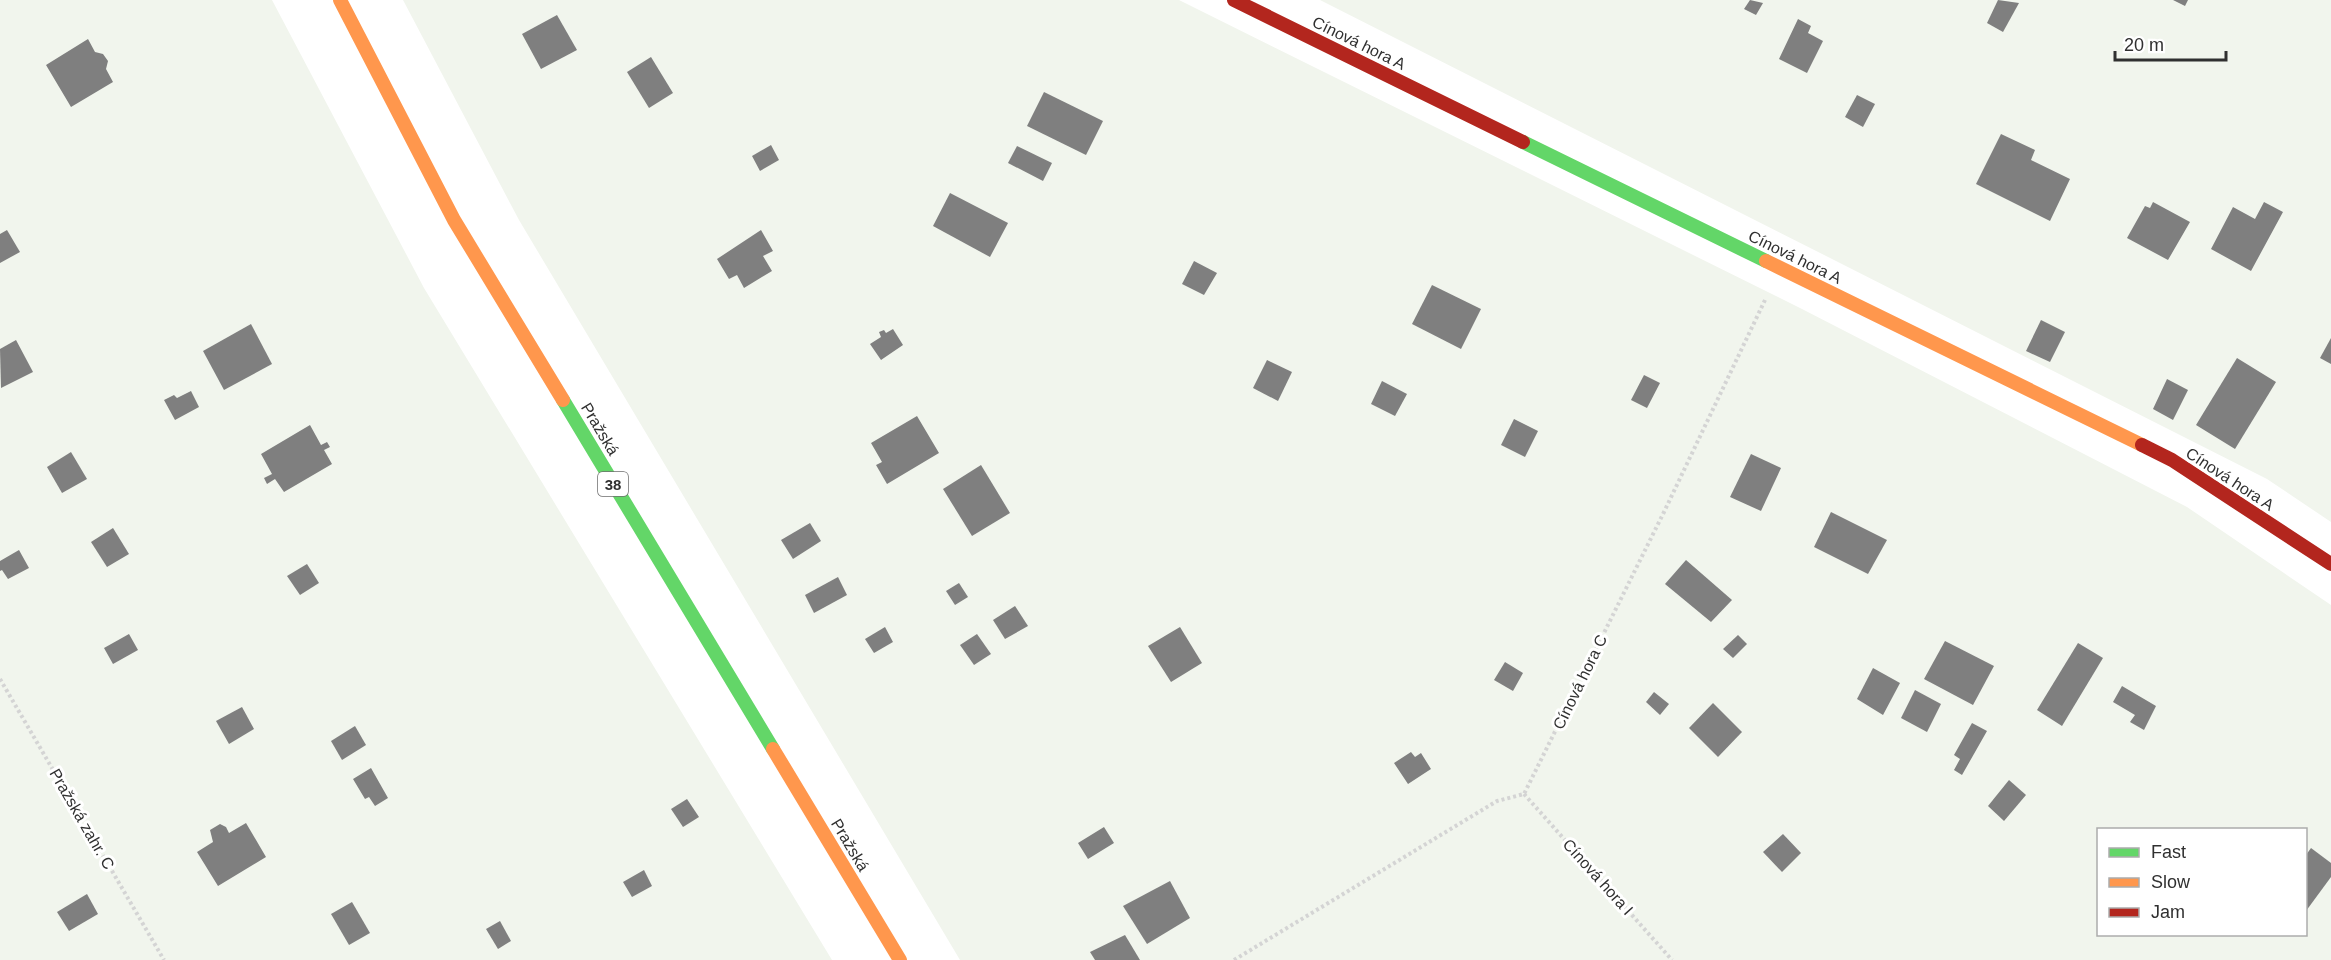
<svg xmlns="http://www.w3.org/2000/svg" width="2331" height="960" font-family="Arial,sans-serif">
<rect width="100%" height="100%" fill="#fff"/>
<!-- garden -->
<g fill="#f1f5ed" fill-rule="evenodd">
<polygon points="0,0 272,0 424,288 832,960 0,960"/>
<path d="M403,0H1179L1802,309L2187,507L2331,605V960H960L519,220ZM2098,830H2306V934H2098Z"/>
<polygon points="1320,0 2331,0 2331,522 2267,479"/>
</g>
<!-- building -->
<g fill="#7f7f7f">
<polygon points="1750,0 1763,3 1756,15 1744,9"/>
<polygon points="1998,0 2019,3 2003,32 1987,23"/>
<polygon points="2173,0 2188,0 2185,6"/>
<polygon points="557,15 577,50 541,69 522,34"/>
<polygon points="1798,19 1811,26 1808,33 1823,41 1807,73 1779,59"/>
<polygon points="88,39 95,52 103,54 108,61 106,69 113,82 71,107 46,65"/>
<polygon points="651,57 673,93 649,108 627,72"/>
<polygon points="1044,92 1103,121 1086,155 1027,126"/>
<polygon points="1857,95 1875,104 1863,127 1845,117"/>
<polygon points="2001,134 2035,150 2031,160 2070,179 2050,221 1976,184"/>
<polygon points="771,145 779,160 760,171 752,156"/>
<polygon points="1017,146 1052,163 1043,181 1008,163"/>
<polygon points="950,193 1008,223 990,257 933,226"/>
<polygon points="2153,202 2190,222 2168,260 2127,238 2145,206 2150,208"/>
<polygon points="2264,202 2283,212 2251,271 2211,249 2233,207 2255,219"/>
<polygon points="7,230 20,252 0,263 0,234"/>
<polygon points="761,230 773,251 763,256 772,271 744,288 737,275 729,279 717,259"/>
<polygon points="1194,261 1217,273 1204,295 1182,284"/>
<polygon points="1432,285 1481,309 1461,349 1412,324"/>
<polygon points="2041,320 2065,332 2050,362 2026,351"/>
<polygon points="251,324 272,364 224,390 203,351"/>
<polygon points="893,329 903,345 881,360 870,344 881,337 879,332 884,330 886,333"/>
<polygon points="2331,338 2331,364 2320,358"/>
<polygon points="16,340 33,372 1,388 0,349"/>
<polygon points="2237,358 2276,382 2235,449 2196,425"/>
<polygon points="1267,360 1292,372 1278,401 1253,388"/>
<polygon points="1644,375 1660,383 1647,408 1631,400"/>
<polygon points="2167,379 2188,390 2173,420 2153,409"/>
<polygon points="1382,381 1407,394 1395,416 1371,404"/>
<polygon points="191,391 199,407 175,420 164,400 174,395 177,398"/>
<polygon points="917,416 939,453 887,484 876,465 882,462 871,443"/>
<polygon points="1514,419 1538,431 1525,457 1501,445"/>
<polygon points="310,425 321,445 327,442 330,447 324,450 332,464 284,492 275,479 267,484 264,478 272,474 261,454"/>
<polygon points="71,452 87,479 62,493 47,467"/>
<polygon points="1751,454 1781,468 1761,511 1730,497"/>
<polygon points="981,465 1010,513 972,536 943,489"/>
<polygon points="1831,512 1887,540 1868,574 1814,547"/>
<polygon points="810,523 821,541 793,559 781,540"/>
<polygon points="113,528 129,554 107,567 91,542"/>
<polygon points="19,550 29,568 8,579 2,570 0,571 0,561"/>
<polygon points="1686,560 1732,600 1711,622 1665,584"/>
<polygon points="307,564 319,583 300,595 287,576"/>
<polygon points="838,577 847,595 814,613 805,595"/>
<polygon points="959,583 968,597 955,605 946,591"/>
<polygon points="1015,606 1028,626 1005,639 993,620"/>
<polygon points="885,627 893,642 874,653 865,639"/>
<polygon points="1180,627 1202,663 1171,682 1148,646"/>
<polygon points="129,634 138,650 113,664 104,648"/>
<polygon points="977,634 991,654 974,665 960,645"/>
<polygon points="1738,635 1747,644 1733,658 1723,649"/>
<polygon points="1945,641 1994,666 1973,705 1924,679"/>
<polygon points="2078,643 2103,658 2062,726 2037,710"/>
<polygon points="1505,662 1523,673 1513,691 1494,680"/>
<polygon points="1873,668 1900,683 1883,715 1857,699"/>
<polygon points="2122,686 2156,706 2144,730 2130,722 2135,715 2113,702"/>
<polygon points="1915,690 1941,704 1927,732 1901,718"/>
<polygon points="1654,692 1669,704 1660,715 1646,702"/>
<polygon points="1713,703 1742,732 1718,757 1689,728"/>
<polygon points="242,707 254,729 229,744 216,721"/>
<polygon points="1972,723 1987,731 1962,775 1954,770 1960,759 1954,755"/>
<polygon points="355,726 366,745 342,760 331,741"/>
<polygon points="1411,752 1415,757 1421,753 1431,769 1408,784 1394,763"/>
<polygon points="371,768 388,798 375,806 369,797 365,799 353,779"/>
<polygon points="2009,780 2026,795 2004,821 1988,806"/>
<polygon points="687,799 699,817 683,827 671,809"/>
<polygon points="246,823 266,857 218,886 197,852 213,842 210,830 220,824 226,827 229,833"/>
<polygon points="1104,827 1114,843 1088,859 1078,843"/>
<polygon points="1783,834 1801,853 1782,872 1763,852"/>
<polygon points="2311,848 2331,863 2331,877 2306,911 2306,855"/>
<polygon points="644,870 652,886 632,897 623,882"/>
<polygon points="1170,881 1190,918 1147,944 1123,906"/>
<polygon points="87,894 98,914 69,931 57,912"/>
<polygon points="352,902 370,933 349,945 331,914"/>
<polygon points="500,921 511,941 498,949 486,929"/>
<polygon points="1125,935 1140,960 1095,960 1090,952"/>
</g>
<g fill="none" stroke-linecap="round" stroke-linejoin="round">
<!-- path -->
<g stroke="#d4d4d4" stroke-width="4" stroke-dasharray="3 3" stroke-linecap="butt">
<polyline points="0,679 164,960"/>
<polyline points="1524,794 1672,960"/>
<polyline points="1234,960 1497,801 1524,794 1664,512 1765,300"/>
</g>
<!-- fast -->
<g stroke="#63d668" stroke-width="14">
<polyline points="1523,142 1766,261"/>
<polyline points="563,400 773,749"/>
</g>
<!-- slow -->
<g stroke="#ff974d" stroke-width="14">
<polyline points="340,0 454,220 563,400"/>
<polyline points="1766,261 2142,445"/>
<polyline points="773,749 900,960"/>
</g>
<!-- jam -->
<g stroke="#b3261e" stroke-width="14">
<polyline points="1234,0 1523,142"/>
<polyline points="2142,445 2172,460 2331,564"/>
</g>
</g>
<g text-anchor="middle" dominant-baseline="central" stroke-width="6" stroke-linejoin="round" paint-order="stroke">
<!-- shield labels -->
<rect fill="#fff" stroke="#6e6e6e" stroke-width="1.5" x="598" y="472" width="30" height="24" rx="4.5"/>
<g font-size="15" font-weight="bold" fill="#303030">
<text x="613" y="484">38</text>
</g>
<!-- street labels -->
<g font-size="16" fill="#303030" stroke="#fff">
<text transform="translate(1359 43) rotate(26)">Cínová hora A</text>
<text transform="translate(1795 257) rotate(26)">Cínová hora A</text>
<text transform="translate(600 429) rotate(59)">Pražská</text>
<text transform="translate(2230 479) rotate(33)">Cínová hora A</text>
<text transform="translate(1580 682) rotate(-64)">Cínová hora C</text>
<text transform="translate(82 819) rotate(60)">Pražská zahr. C</text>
<text transform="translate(850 845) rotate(59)">Pražská</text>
<text transform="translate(1598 877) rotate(48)">Cínová hora I</text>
</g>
</g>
<!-- legend -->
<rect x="2097" y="828" width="210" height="108" fill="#ffffff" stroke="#acacac" stroke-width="1.5"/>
<rect x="2109" y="848" width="30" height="9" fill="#63d668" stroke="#acacac" stroke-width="1.5"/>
<text x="2151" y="858" font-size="18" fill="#303030">Fast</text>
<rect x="2109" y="878" width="30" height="9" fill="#ff974d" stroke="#acacac" stroke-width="1.5"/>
<text x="2151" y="888" font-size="18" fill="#303030">Slow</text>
<rect x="2109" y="908" width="30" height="9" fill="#b3261e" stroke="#acacac" stroke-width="1.5"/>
<text x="2151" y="918" font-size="18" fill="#303030">Jam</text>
<!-- scale -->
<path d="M2115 51v9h111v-9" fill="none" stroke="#303030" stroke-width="3"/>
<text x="2124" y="51" font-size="18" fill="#303030" stroke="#ffffff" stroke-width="4.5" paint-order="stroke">20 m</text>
</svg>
